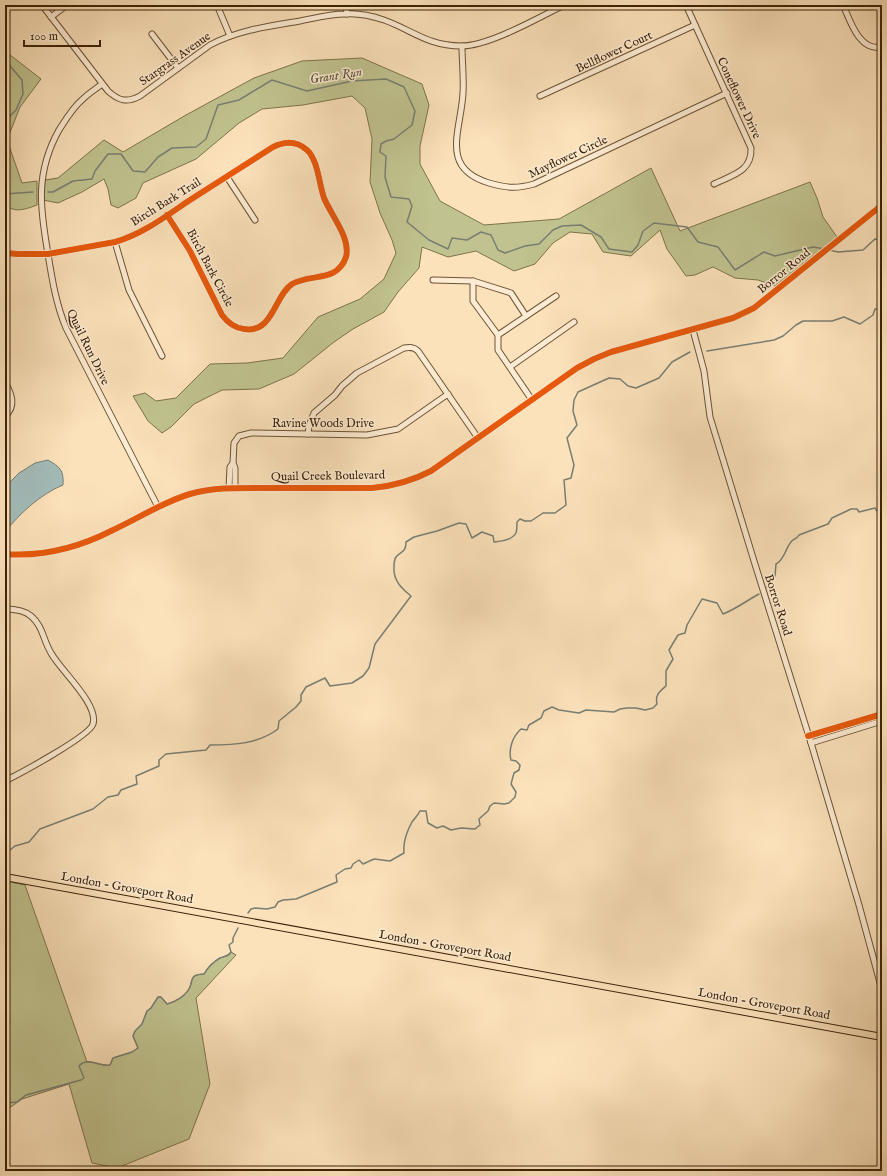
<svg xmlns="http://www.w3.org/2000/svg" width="887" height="1176" font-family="'IM FELL English',serif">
<rect width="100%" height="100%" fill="#fce2bb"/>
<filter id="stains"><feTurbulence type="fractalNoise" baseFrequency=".005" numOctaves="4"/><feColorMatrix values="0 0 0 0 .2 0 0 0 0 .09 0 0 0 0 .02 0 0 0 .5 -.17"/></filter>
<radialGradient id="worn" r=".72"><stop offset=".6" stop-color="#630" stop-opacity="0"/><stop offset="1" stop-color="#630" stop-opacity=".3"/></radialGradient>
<!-- green -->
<g fill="#c0c38f" stroke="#7e734c">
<path d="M5,51L41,79L20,107L7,140L22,183L37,181V205C26,209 14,214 5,204Z"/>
<polygon points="362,58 422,84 429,105 420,146 420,164 440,201 484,225 559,219 651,168 680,231 810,182 817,198 823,217 837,237 775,286 758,280 735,278 713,267 695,275 686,276 667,249 660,230 631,256 603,252 592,234 570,232 553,243 535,264 514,271 476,251 448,257 422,247 419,268 398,292 384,312 353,329 334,342 294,374 259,389 222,390 194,404 171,427 162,433 148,421 133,396 145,393 156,401 176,398 210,364 247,363 283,358 318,317 360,299 384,279 396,253 392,240 380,213 370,182 372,139 365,108 352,96 303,105 262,109 239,123 196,159 143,183 136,198 118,208 111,205 108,189 104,179 82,192 58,203 43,200 45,180 58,178 104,140 123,152 186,115 254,78 302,61"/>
<path d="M5,881L25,885L87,1062C95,1061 102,1067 110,1065L113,1058L132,1052L138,1048L133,1036L135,1031L142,1024L147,1011L151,1008L158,997H161L167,1004C175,1002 186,996 190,987C193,977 191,975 204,974C208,968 213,962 220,958C225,956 228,957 231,952L236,955L196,998L210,1084L189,1139L117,1168L92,1163L69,1084L22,1099L5,1111Z"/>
</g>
<!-- water -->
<path fill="#a3bcba" stroke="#797f73" d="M48,460C60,467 64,470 63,485C41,494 20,513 5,532V487L19,473L35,463Z"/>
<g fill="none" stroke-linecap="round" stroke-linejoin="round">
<!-- stream -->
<g stroke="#797f73" stroke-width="1.5">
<polyline points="5,60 22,80 23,94 16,110 8,118 5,117"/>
<polyline points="48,192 53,192 73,181 92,179 95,171 108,154 121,154 133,171 145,172 158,157 172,148 196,147 206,139 218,105 239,100 272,80 307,91 352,81 386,79 404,87 415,111 412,125 394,139 386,141 381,144 380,152 386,156 385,177 391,197 409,199 412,206 407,222 429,240 448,249 452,238 467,240 481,232 491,235 498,250 505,253 525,246 539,244 553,230 562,226 581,225 601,237 609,249 632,252 638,245 643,231 654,223 687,227 698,242 718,247 735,270 764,252 775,256 813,247 825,249"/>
<polyline points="5,194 33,192"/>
<polyline points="829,250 838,252 863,250 875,239 882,241"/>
<polyline points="707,351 774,340 783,336 796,325 803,321 832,321 844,317 860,324 873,315 875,309 882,309"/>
<path d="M767,587L775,576L776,564C785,559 785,549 791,542C793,539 797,539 799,535L828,524L832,518L851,509H857L859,512L875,508L877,511L882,512"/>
<path d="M5,854L15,846L29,842L40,829L93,809L108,797L118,795L121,790L137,784L136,776L159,766V760L166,754L206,750L210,745C234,745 258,744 278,729L279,721L296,707L301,701V695L306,687L325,678L330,686L352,683L363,676L369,668L375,644L411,596C401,588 393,580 394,567C394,563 394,560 396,557C401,551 406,553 406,542L414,537L437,531L459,523L466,524L472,538L482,532L493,536L494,542C502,541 512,540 516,533C517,530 517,525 517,522L520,519L525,521H531L543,513H555L566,505L564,480L571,478L574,465L567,438L577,425L573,411L574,400L578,392L609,378L620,379L628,386L636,388L659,378L672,362L690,352"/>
<path d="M248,913L251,909L255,908L267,909L275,907L278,902L283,900L296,899L337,882L336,875L345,869L351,868L353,864L359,860L363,864L374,859L390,861L404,853C403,843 407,831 412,822C415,818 418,815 420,811H426L428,823L437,828L443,826L451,830L461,828L475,829L480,825L479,819L488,811L490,806L494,803L504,804L509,803L515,797L516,792L511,784L514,773L519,770L520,765L516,761L511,760C508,749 513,736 521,729L527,730L529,725L541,718L544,711L552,707L559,710L579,713L586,710L614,712L620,709L627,708H636L645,710L653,708L657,704C655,695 659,692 666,686V671L673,659L669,650L678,635L685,633L687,625L702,599L717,603L723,614C736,609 746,601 759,594"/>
<path d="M5,1103L17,1102L26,1095L81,1080L84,1078L79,1066C88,1056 99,1067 110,1065L113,1058L132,1052L138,1048L133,1036L135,1031L142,1024L147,1011L151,1008L158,997H161L167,1004C175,1002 186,996 190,987C193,977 191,975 204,974C208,967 213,962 220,958C225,956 228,957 231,952L229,945L233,942V938L238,928"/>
</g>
<defs>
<g id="minor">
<path d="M42,5L108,91C119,101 127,103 140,96L210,45C238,30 270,26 300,21C315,18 330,14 345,14C358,13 372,16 384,20C412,30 428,46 461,46C489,46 538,18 564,5"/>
<polyline points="217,5 230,36"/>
<polyline points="346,5 347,14"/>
<path d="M686,5L751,148C752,172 732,175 714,184"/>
<path d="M843,5C850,20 859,52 882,47"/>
<polyline points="51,17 67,5"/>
<polyline points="152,34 178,68"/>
<path d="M462,46C462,62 464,78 463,93C461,131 439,168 489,183C507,188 516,189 534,184L727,93"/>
<path d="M102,84C96,89 89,93 83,99C73,107 66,119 59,130C35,173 40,208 48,254C52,279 56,304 66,328L158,507"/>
<polyline points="540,96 695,25"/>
<polyline points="227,177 255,220"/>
<polyline points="115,242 129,290 162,356"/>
<path d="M5,253L18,254H48L115,242C143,234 166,216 190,200C218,182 245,165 273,147C285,141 297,141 307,150C318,160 319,184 324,198C331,215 351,238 346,257C337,283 311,273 292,284C274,296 273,334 244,329C234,328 228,323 222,315L190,251L167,215"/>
<polyline points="433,280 473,281 511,293 526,316"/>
<polyline points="473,281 473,301 498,335 498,350 532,400"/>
<polyline points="693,330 704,371 710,417 754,561 811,743 859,905 882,990"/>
<polyline points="498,335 556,296"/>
<polyline points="510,367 574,322"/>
<path d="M5,382C11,393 17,406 5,416"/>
<path d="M308,434L309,426L314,413L335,395L342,386L357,373L404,348C410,347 414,347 418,351L478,438"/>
<polyline points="229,488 230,467 233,463"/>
<polyline points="235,488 235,468 233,463 234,443 239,436 251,433 367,435 398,429 448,394"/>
<path d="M5,554C43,557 80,547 113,530C139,518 163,502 190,494C215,487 241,488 266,488C301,488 337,488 372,488C394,486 412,481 431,471L577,368L594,359L611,352L733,318L754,308L882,205"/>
<path d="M5,609C14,609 24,610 31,616C43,626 43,640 51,653C60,670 99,704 93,724C90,736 19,774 5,781"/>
<polyline points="811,743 882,721"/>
</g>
<polyline id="major" points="5,877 882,1037"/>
</defs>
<!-- minor casing -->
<use href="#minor" stroke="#6b5336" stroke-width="7"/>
<!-- major casing -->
<use href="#major" stroke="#3b2309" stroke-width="8"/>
<!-- minor -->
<use href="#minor" stroke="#fdecd3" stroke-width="5"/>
<!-- major -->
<use href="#major" stroke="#fce2bb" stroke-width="6"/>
<defs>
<g id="cycleway">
<path d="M5,253L18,254H48L115,242C143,234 166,216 190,200C218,182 245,165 273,147C285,141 297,141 307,150C318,160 319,184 324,198C331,215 351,238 346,257C337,283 311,273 292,284C274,296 273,334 244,329C234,328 228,323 222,315L190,251L167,215"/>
<path d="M5,554C43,557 80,547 113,530C139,518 163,502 190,494C215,487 241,488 266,488C301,488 337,488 372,488C394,486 412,481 431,471L577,368L594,359L611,352L733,318L754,308L882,205"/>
<polyline points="808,736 882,714"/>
</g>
</defs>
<!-- cycleway casing -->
<use href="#cycleway" stroke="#fdecd3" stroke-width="8"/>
<!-- cycleway -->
<use href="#cycleway" stroke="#e8590c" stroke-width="6"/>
</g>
<g text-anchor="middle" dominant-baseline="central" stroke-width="3" stroke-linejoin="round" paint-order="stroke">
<!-- street labels -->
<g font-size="12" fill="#3b2309" stroke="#fdecd3">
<text transform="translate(614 52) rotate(-25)">Bellflower Court</text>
<text transform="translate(175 59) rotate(-35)">Stargrass Avenue</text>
<text transform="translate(739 98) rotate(65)">Coneflower Drive</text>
<text transform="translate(568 157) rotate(-25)">Mayflower Circle</text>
<text transform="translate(166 202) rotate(-32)">Birch Bark Trail</text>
<text transform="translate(210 268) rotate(62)">Birch Bark Circle</text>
<text transform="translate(784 271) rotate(-39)">Borror Road</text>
<text transform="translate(88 347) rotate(64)">Quail Run Drive</text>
<text x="323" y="423">Ravine Woods Drive</text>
<text transform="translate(328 476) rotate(-1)">Quail Creek Boulevard</text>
<text transform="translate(778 605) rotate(72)">Borror Road</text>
<text transform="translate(127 888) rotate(10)">London - Groveport Road</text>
<text transform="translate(445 946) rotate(10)">London - Groveport Road</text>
<text transform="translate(764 1004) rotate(10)">London - Groveport Road</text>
</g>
<!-- water labels -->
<g font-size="13" font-style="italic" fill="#5a513e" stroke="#fdecd3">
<text transform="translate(336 76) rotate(-9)">Grant Run</text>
</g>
</g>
<!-- margin -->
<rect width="887" height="1176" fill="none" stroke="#fce2bb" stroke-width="20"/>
<rect x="6" y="6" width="875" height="1164" fill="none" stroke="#3b2309" stroke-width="2"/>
<rect x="10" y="10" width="867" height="1156" fill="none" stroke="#3b2309"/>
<!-- scale -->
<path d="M24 40v6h76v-6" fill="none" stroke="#3b2309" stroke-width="2"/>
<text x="30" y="40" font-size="12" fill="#3b2309" stroke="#fdecd3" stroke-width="3" paint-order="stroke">100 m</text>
<rect width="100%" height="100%" filter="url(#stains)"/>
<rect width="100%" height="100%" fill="url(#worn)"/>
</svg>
